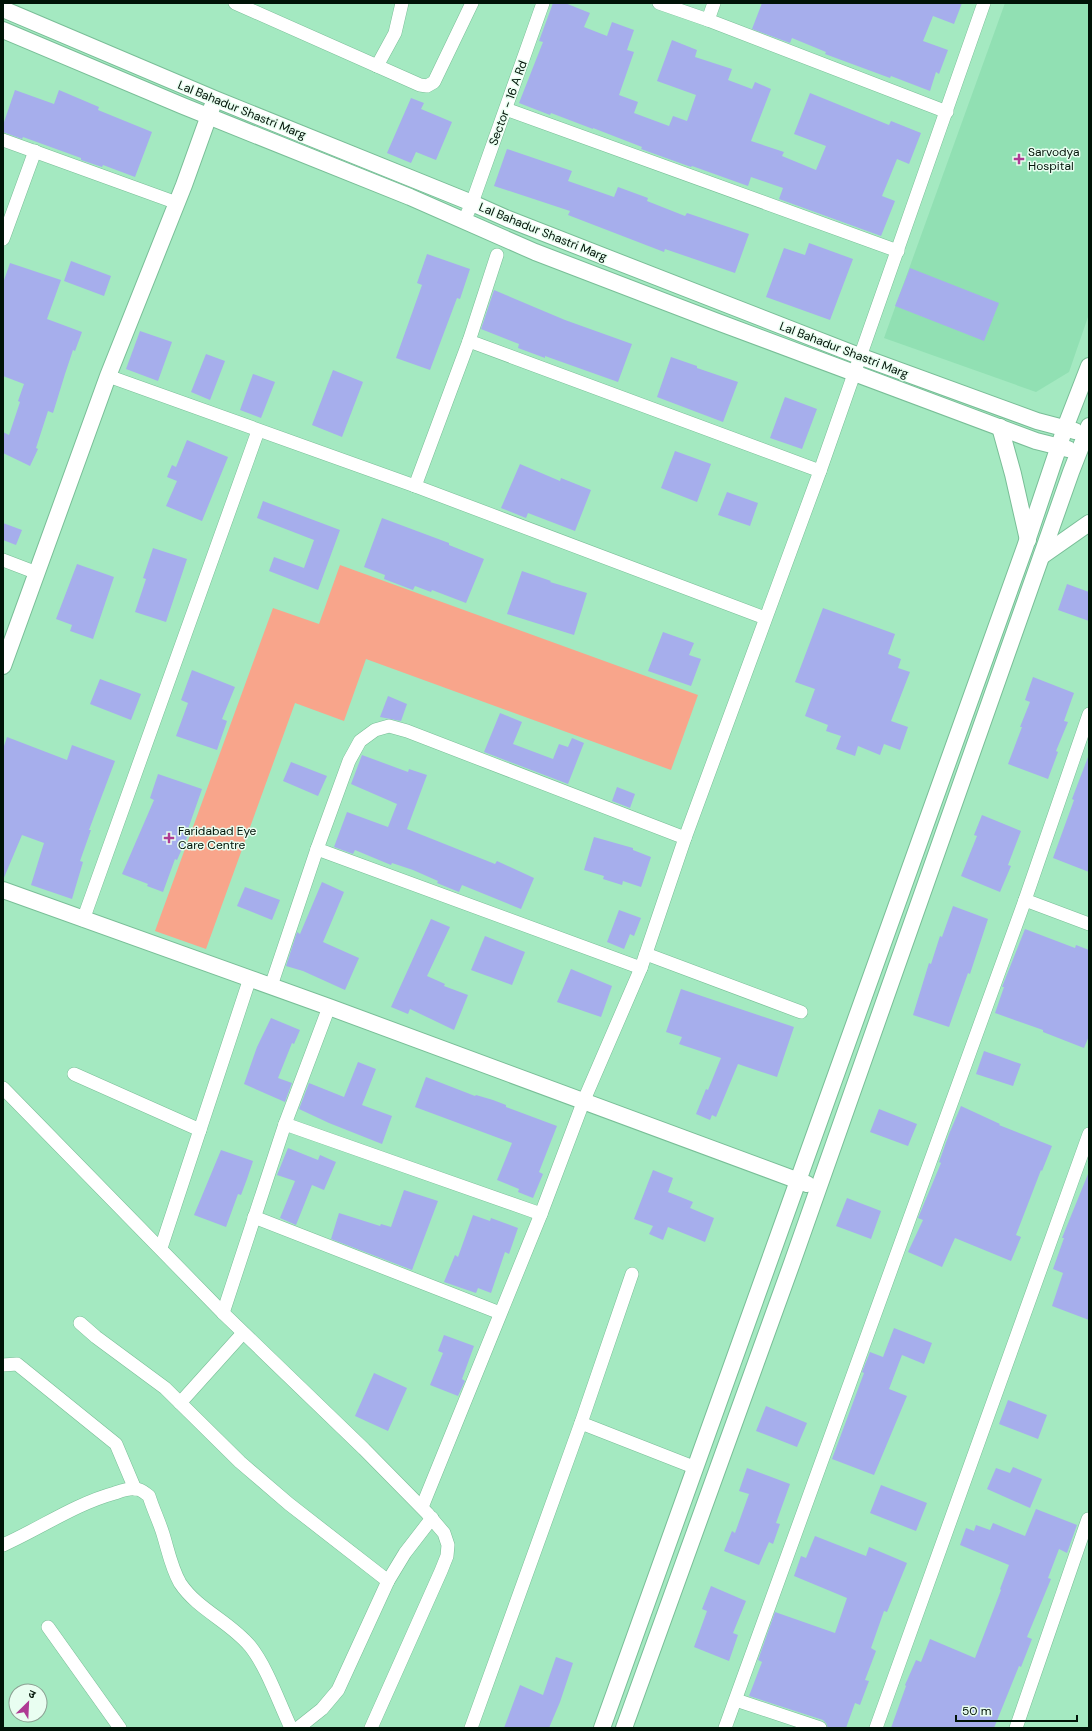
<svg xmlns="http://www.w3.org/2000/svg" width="1092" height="1731" font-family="'DM Sans','Noto Sans Devanagari',sans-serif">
<rect width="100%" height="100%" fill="#a4e9c1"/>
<!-- built -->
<polygon fill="#91e0b3" points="1005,3 1089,3 1089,314 1069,372 1036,392 884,338"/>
<!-- green -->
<polygon fill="#f8a58b" points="340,565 698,695 671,770 366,659 344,721 295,703 206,949 155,931 273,608 319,624"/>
<!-- building -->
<g fill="#a6aeec">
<polygon points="553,3 565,3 590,13 584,27 607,36 612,22 634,30 627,50 634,52 619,95 638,102 634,113 669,126 673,116 687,121 696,95 657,81 672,40 697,50 695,57 732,69 728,80 752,89 755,82 771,89 751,141 784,152 782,156 816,170 826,146 794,134 810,93 889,125 891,121 921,133 909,164 897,159 882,196 895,201 881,236 779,199 783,188 751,177 748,186 692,166 691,167 641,149 642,147 593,128 593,129 551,113 550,115 519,103 543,42 539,41"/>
<polygon points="762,3 962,3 954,24 933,16 923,41 948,50 939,74 936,72 930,91 891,76 890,78 825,54 826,52 792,38 790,43 752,29"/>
<polygon points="15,90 54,104 59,90 99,107 98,110 152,132 135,177 103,165 102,167 81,160 81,158 23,137 22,139 3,132 3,125"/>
<polygon points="411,98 424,103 421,109 452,122 436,160 416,152 411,163 387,153"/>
<polygon points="507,149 572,171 568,181 614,197 618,187 648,198 647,201 685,216 687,213 749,234 735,273 665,249 664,252 568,215 570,211 494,186"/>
<polygon points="809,243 853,259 830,320 766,297 784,248 805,255"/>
<polygon points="427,254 470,269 460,299 457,298 430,370 396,358 422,285 417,283"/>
<polygon points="71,261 111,276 104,296 64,281"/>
<polygon points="10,263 61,280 47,319 82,332 75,351 73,350 65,374 53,413 48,411 36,448 38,449 30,466 3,453 3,432 9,435 20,402 18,401 24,384 3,376 3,283"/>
<polygon points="910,268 999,303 984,341 895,306"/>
<polygon points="494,290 565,320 632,344 618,382 545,356 545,358 518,348 519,344 481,329"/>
<polygon points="140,331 172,342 158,381 126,369"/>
<polygon points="206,354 225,361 210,400 191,392"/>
<polygon points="671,357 697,366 697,368 738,382 723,422 657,397"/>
<polygon points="333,370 363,382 342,437 312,425"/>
<polygon points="253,374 275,382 261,418 240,410"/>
<polygon points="785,397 817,409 802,449 770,438"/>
<polygon points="187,440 228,457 202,521 166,506 177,481 167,477 172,465 176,467"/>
<polygon points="675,451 711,464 697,502 661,488"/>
<polygon points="520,464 560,481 561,478 591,490 575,531 528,513 526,518 501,508"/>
<polygon points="727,492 758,503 750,526 718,515"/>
<polygon points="263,501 340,530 318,590 269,571 274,557 304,568 314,540 257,518"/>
<polygon points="382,518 449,543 449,545 484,559 466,603 432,590 431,592 415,586 413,590 384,579 385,575 364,567"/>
<polygon points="3,523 22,530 16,545 3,540"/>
<polygon points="153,548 187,559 166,622 135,612 146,579 143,578"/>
<polygon points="77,564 114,577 93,639 70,631 72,625 56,619"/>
<polygon points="522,571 551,581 550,582 587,593 574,635 507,614"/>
<polygon points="1067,584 1089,592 1089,621 1058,610"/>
<polygon points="823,608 895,634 888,654 901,659 898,668 910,672 891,721 908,727 900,750 884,744 880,755 858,746 855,756 836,749 841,736 826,731 828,725 805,716 815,689 795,682"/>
<polygon points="663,632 694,643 689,655 701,659 691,686 648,671"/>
<polygon points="192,670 235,687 222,719 227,721 217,750 176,736 188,703 181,700"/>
<polygon points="1033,677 1074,693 1064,721 1068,722 1056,751 1058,752 1048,779 1008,764 1022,727 1020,727 1030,702 1025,700"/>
<polygon points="100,679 141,694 131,720 90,704"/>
<polygon points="388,696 407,704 401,721 380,717"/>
<polygon points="500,713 522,722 513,744 553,759 559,744 568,747 572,738 584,743 568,784 484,752"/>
<polygon points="7,737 67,760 72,745 115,761 89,830 91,830 80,861 83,862 72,899 31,885 44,843 22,835 3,880 3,749"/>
<polygon points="362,755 408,772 409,769 427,775 407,829 495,864 497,861 534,878 521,909 462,885 459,892 437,883 438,881 413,870 392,863 391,865 355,850 353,854 334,847 347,812 388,827 397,804 351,784"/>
<polygon points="1088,757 1089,757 1089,872 1053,858 1074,800 1072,799"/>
<polygon points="291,762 327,776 318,796 283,781"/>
<polygon points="158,774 202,789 187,832 189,833 177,860 175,859 163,892 147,886 148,884 122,874 154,800 150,798"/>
<polygon points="617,787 635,794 630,808 612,801"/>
<polygon points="982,815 1021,831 1008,865 1011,866 1000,892 961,876 977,836 974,835"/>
<polygon points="594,837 633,848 633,850 651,857 641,887 623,881 622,885 603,879 604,876 584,870"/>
<polygon points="322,882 344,892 323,942 359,958 345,990 303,971 286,966 297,932 300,934"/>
<polygon points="245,887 280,900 272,920 237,906"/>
<polygon points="953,906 988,919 970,974 968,973 949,1027 913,1015 929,963 931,964 940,936 942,937"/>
<polygon points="619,910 641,918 634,936 630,934 624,949 607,942"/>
<polygon points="431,919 450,927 427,976 445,984 444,986 468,995 454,1030 410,1009 408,1014 391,1007"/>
<polygon points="1025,929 1075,948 1076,945 1089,950 1089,1036 1084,1048 1043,1032 1043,1030 995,1013 1004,987 1002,987"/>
<polygon points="485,936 525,952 512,985 471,970"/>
<polygon points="571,969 612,986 601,1017 557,1002"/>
<polygon points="681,989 794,1027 777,1077 738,1064 716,1117 712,1115 710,1120 696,1114 706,1089 708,1090 721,1058 679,1044 682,1037 666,1032"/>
<polygon points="271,1018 300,1030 294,1044 292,1043 278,1078 292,1083 285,1102 244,1084 257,1047"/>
<polygon points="984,1051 1021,1064 1013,1086 976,1074"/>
<polygon points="358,1062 376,1069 362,1105 392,1116 382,1144 329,1123 299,1109 309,1083 344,1097"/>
<polygon points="426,1077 475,1096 476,1095 493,1100 506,1105 506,1107 557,1126 539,1172 543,1174 533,1198 518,1192 519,1189 497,1180 512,1143 415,1107"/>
<polygon points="961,1106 1000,1124 999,1125 1052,1146 1042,1171 1041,1170 1016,1235 1021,1237 1011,1261 955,1238 942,1267 908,1252 923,1220 918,1218 941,1163 939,1162 949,1134"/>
<polygon points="879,1109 917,1124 908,1146 870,1132"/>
<polygon points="288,1148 318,1160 320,1155 336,1162 324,1190 312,1185 296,1225 280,1218 295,1181 277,1175"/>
<polygon points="221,1150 253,1161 247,1179 241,1195 238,1194 226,1227 194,1215"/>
<polygon points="653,1170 673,1178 668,1192 693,1202 690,1208 714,1218 705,1242 668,1227 663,1240 649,1234 653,1226 634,1219"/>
<polygon points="1088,1174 1089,1175 1089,1320 1052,1306 1063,1273 1053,1269 1064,1238 1062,1238"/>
<polygon points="404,1190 438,1201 412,1270 331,1239 339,1213 380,1226 381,1224 391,1227"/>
<polygon points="847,1198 881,1211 871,1239 836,1226"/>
<polygon points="473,1215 490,1221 491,1218 518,1228 509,1254 505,1252 491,1293 478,1288 476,1293 444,1282 455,1255 458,1257"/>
<polygon points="894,1328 932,1343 924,1364 902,1355 889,1389 907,1396 874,1475 832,1459 864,1373 862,1372 870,1352 883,1357"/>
<polygon points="444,1335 474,1346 462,1379 465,1381 458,1396 430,1385 443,1353 438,1351"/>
<polygon points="374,1373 407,1388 388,1431 355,1416"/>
<polygon points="1008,1400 1047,1415 1038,1439 999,1424"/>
<polygon points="766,1406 807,1423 797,1447 756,1431"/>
<polygon points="1013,1467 1042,1479 1030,1508 987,1489 996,1468 1010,1473"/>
<polygon points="747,1468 790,1484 776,1523 780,1524 773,1544 769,1542 759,1565 724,1551 732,1531 735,1533 749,1494 739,1491"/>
<polygon points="881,1485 927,1503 916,1531 870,1513"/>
<polygon points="1036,1509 1077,1525 1067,1553 1059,1549 1048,1578 1051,1579 1027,1637 1032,1639 1021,1667 1019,1666 994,1728 891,1728 906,1686 905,1685 916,1660 921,1662 930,1639 975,1658 1001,1590 1000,1589 1009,1565 960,1545 966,1528 974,1531 976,1525 990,1530 993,1523 1025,1536"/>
<polygon points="815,1536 866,1556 869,1547 907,1563 887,1612 884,1611 871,1648 876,1651 865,1680 869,1681 860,1705 855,1703 846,1728 828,1728 826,1723 823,1720 749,1696 762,1662 758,1660 775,1612 835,1633 847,1598 794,1576 801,1556 806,1558"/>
<polygon points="711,1586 746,1601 733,1633 738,1635 729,1661 694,1647 707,1611 702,1609"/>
<polygon points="556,1657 573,1663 560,1702 549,1728 504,1728 520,1685 543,1695"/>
</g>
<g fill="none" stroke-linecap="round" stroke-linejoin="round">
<defs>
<g id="minor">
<polyline points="235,3 420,85 427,86 434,82 472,3"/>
<polyline points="659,3 708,20 947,112"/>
<polyline points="708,20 714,3"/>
<polyline points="377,66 395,33 402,3"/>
<polyline points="506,109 898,251"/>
<polyline points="3,140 177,203"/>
<polyline points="464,221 472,203 543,3"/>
<polyline points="3,239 35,151"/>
<polyline points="469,341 820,471"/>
<polyline points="108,376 415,486 765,618"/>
<polyline points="415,486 469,341 497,255"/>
<polyline points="3,560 37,573"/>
<polyline points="317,849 641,968"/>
<polyline points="1025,900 1089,924"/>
<polyline points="83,920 258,431"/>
<polyline points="646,954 801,1012"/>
<polyline points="271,986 317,849 349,761 360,741 375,730 389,726 407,731 685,838"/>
<polyline points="74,1074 200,1130"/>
<polyline points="3,1088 223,1313 364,1449 427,1513 444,1533 448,1545 447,1556 441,1571 371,1728"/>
<polyline points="285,1124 541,1214"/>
<polyline points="254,1217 500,1313"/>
<polyline points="161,1248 250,978"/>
<polyline points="223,1313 285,1124 329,1007"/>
<polyline points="80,1323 96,1337 165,1388 240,1462 289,1504 388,1581"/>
<polyline points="3,1365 17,1364 116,1444 135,1489"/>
<polyline points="180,1403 243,1333"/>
<polyline points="581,1423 696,1468"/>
<polyline points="422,1507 541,1214 584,1100 641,968 685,838 820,471 984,3"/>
<path d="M3,1545C41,1528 75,1504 115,1493C121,1491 129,1488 136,1489C141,1489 145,1493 149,1496C153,1509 159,1521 163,1534C168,1550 171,1567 180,1583C198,1610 229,1621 250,1646C267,1667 279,1703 291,1728"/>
<polyline points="48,1627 120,1728"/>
<polyline points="736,1700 820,1728"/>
<polyline points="298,1728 322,1709 338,1690 388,1581 405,1553 432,1518"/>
<polyline points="471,1728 581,1423 632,1274"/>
<polyline points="725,1728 1025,900 1089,714"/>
<polyline points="876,1728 1089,1134"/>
<polyline points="1016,1728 1088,1519"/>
</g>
<g id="tertiary">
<polyline points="3,9 215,99 472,203 508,219 859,356 1037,421 1075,431"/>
<polyline points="3,30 183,106 410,197 535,252 715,321 1036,441 1068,449"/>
<polyline points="1000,427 1013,474 1028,540"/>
<polyline points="1042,556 1089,523"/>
<polyline points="3,666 108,376 184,185 212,107"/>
<polyline points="3,890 329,1007 807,1184"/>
<polyline points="602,1728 1025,547 1065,428 1089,366"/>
<polyline points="624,1728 792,1263 1071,472 1089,426"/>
</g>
</defs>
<!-- minor casing -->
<use href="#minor" stroke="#79be97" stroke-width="14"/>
<!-- tertiary casing -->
<use href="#tertiary" stroke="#79be97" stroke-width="18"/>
<!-- minor -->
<use href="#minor" stroke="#fff" stroke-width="13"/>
<!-- tertiary -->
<use href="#tertiary" stroke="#fff" stroke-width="16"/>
</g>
<!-- markers -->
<g fill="#af3b94" stroke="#e9fef1" stroke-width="1.5">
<path d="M1017 153h4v4h4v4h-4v4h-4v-4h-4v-4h4z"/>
<path d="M167 832h4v4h4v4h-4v4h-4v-4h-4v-4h4z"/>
</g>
<g text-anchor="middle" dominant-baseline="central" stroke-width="3" stroke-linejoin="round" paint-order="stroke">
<!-- street labels -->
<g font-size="12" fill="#001307" stroke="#e9fef1">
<text transform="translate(508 103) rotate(-70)">Sector - 16 A Rd</text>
<text transform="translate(242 110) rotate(22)">Lal Bahadur Shastri Marg</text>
<text transform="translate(543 232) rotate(22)">Lal Bahadur Shastri Marg</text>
<text transform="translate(844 350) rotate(21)">Lal Bahadur Shastri Marg</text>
</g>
<!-- poi labels -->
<g font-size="12" fill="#001307" stroke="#e9fef1" text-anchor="start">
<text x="1028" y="152">Sarvodya<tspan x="1028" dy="14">Hospital</tspan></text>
<text x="178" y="831">Faridabad Eye<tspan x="178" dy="14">Care Centre</tspan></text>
</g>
</g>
<!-- border -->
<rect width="1092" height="1731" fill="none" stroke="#001307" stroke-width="8"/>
<!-- north arrow -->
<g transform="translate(28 1703) rotate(24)"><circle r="19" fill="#e9fef1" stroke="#8ca093"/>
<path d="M0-3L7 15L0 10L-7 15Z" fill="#af3b94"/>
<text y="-6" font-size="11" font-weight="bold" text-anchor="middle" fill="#001307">उ</text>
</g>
<!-- scale -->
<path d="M956 1715v6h121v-6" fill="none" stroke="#001307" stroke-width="2"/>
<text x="962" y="1715" font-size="12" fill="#001307" stroke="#e9fef1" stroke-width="3" paint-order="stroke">50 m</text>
</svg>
